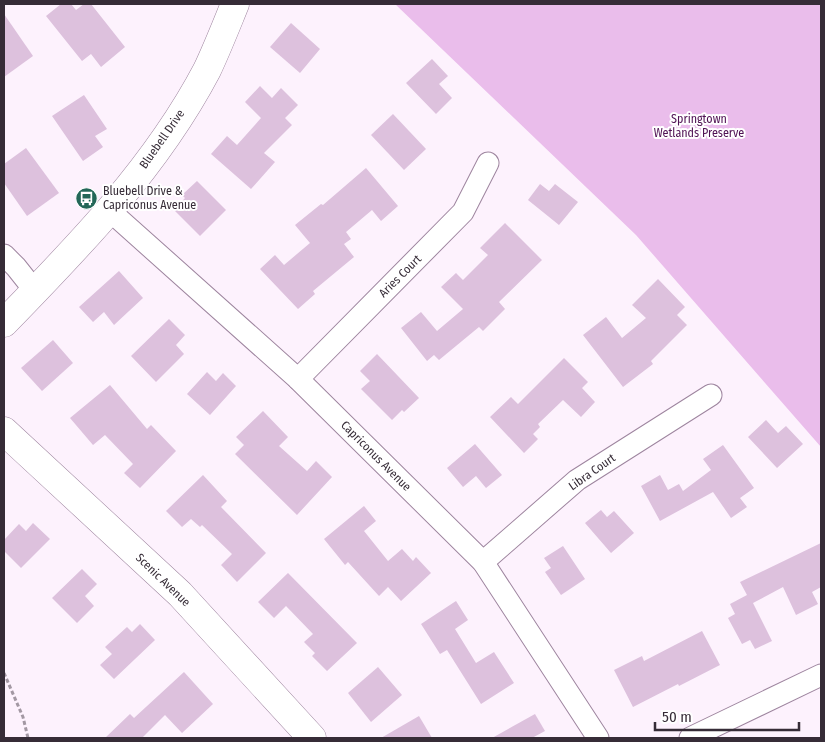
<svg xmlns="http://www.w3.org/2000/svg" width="825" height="742" font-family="'Fira Sans Condensed',sans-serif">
<rect width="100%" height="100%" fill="#fdf2fd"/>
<!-- green -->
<polygon fill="#eabdeb" points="395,4 821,4 821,447 636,235"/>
<!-- building -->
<g fill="#ddc1dd">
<polygon points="61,4 71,4 76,10 84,4 91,4 125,47 101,67 91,54 82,61 46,16"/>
<polygon points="4,14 33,56 4,77"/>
<polygon points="291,23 320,49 300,73 270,47"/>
<polygon points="432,59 448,76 439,84 452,98 436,114 406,83"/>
<polygon points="260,86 272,98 281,88 298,105 285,118 292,125 264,153 275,162 251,189 211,154 227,136 237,145 261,118 245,102"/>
<polygon points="84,95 107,129 95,136 103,147 83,161 52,116"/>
<polygon points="393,114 426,149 404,170 371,135"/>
<polygon points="26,148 59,193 27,216 4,183 4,164"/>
<polygon points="366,168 398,206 381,221 372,210 346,232 351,239 344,244 354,257 313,291 315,294 298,309 260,269 275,255 284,265 310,243 295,225 321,204 323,205"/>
<polygon points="197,181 226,210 200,236 174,210 185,198 182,195"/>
<polygon points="540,184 549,191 555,184 578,202 559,225 528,200"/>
<polygon points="505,223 542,260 499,302 505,309 483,331 479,327 439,360 434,355 427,361 401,328 421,312 437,331 463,309 441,287 456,273 463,280 488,255 480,248"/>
<polygon points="119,271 143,298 114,325 104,312 93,322 79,307"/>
<polygon points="658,279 685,307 677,315 687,325 651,361 653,364 623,387 583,335 606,317 622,338 646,318 632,305"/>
<polygon points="169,319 185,335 176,345 184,354 156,382 131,356"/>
<polygon points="53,340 73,363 42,391 21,368"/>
<polygon points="377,354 419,398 404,412 402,410 392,420 361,389 370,381 360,371"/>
<polygon points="564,358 588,382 582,388 595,402 581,417 563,400 538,424 540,427 533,434 538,439 524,453 490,417 511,397 518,404"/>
<polygon points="207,372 216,381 223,373 236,386 210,415 187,394"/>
<polygon points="110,385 147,429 151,425 176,451 140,488 124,473 133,464 105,435 93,445 70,418"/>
<polygon points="263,411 288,437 279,446 307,471 316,461 332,477 297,515 235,454 244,445 236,437"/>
<polygon points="766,420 778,433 786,426 803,444 777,468 748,437"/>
<polygon points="475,444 502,475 486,488 476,476 463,487 447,468"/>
<polygon points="723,445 754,488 740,498 747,507 731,518 713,492 660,521 641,486 660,475 668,490 679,484 683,491 711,470 703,459"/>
<polygon points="203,475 227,501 221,507 266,553 237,582 221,565 232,554 202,525 200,527 191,519 182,527 166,511"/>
<polygon points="364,506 376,521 364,531 388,561 402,549 413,561 416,557 431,573 401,601 388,587 379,596 348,562 345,565 324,539"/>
<polygon points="601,510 607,517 614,511 634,533 611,553 585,523"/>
<polygon points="33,523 50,539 21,568 4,551 4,540 19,524 26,531"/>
<polygon points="821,543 821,587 812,592 818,604 796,615 783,587 753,603 772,641 755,649 750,640 742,644 728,618 735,614 730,604 747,595 740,582"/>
<polygon points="563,546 585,579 561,595 545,572 551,568 544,558"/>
<polygon points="82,569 97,584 85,596 94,606 77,623 52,598"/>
<polygon points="288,573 357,643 327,671 312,656 315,653 304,642 313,634 286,606 274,618 258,602"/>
<polygon points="456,601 468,620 455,629 476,663 494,652 514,683 481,704 447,650 440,654 421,624"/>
<polygon points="140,624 155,640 114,679 100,665 112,654 105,647 127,627 132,632"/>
<polygon points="702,631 720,665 679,686 678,684 633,707 614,670 642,656 644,661"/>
<polygon points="378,667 402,695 371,722 348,693"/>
<polygon points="184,672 213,704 182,733 165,715 142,738 105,738 130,714 134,718"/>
<polygon points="535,714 545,731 532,738 492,738"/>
<polygon points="419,716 432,738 381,738"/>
</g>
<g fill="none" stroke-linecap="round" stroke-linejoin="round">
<defs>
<g id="street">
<polyline points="110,211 298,379 483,562 598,738"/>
<polyline points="4,255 16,267 35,291"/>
<polyline points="298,379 463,212 488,163"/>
<polyline points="483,562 577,480 711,395"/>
<polyline points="690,738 821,675"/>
</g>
<g id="secondary">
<path d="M4,323C79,246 156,167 207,70C217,49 226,26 235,4"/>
<polyline points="4,431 180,594 312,738"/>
</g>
</defs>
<!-- street casing -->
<use href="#street" stroke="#9e859f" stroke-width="23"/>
<!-- secondary casing -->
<use href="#secondary" stroke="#9e859f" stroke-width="29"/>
<!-- path -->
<polyline stroke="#a398a3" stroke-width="3" stroke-dasharray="4 2.5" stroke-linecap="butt" points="4,673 23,717 28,738"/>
<!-- street -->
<use href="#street" stroke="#fff" stroke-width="21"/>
<!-- secondary -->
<use href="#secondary" stroke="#fff" stroke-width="28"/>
</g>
<!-- icons -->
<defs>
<symbol id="bus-disc" viewBox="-11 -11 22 22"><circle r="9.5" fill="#236758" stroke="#fff"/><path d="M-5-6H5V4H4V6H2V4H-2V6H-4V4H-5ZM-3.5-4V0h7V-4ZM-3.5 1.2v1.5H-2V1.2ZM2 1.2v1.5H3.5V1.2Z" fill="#fff"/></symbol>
</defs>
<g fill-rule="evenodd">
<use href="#bus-disc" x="74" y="186" width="25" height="25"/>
</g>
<g text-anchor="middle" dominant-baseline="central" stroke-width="4" stroke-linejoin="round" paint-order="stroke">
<!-- park labels -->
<g font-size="12" fill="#4f1153" stroke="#fff">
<text x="699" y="119">Springtown<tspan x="699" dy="14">Wetlands Preserve</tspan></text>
</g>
<!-- street labels -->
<g font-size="12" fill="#362c37" stroke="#fff">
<text transform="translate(162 139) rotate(-55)">Bluebell Drive</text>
<text transform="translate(400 276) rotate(-45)">Aries Court</text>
<text transform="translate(376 456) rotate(45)">Capriconus Avenue</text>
<text transform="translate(592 472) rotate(-35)">Libra Court</text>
<text transform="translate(163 580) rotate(44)">Scenic Avenue</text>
</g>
<!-- poi labels -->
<g font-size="12" fill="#362c37" stroke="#fff" text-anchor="start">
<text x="103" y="191">Bluebell Drive &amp;<tspan x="103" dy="14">Capriconus Avenue</tspan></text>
</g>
</g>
<!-- border -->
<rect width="825" height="742" fill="none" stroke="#362c37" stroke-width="10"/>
<!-- scale -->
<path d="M655 722v8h144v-8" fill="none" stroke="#362c37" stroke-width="2.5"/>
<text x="662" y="722" font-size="15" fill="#362c37" stroke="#ffffff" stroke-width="4" paint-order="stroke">50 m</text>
</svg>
